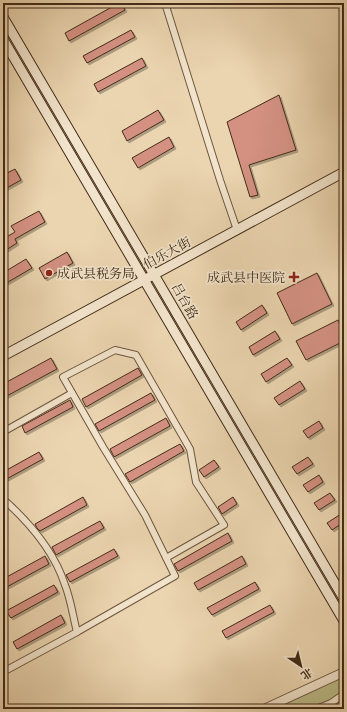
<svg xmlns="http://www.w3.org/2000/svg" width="347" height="712" font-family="'IM FELL French Canon','Noto Serif SC',serif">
<defs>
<filter id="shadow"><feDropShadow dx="2" dy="2" stdDeviation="0" flood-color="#0004"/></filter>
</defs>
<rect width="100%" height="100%" fill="#ebd5b0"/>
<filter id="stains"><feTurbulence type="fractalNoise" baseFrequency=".005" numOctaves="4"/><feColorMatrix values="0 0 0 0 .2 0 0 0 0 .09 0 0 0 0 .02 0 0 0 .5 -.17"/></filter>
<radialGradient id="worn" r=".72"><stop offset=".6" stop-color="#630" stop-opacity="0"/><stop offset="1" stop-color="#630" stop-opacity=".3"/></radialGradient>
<!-- green -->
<polygon fill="#bbbc89" stroke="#7f7450" points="344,672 344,709 264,709"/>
<!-- building -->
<g fill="#d49182" stroke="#432c18" filter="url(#shadow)">
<polygon points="119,3 121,3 125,10 69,41 65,33"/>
<polygon points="131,30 135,37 87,63 83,56"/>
<polygon points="142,58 146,66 98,92 94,84"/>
<polygon points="279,95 296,150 249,165 258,195 250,197 227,122"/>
<polygon points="158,110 164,120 127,141 122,131"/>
<polygon points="169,137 174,147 138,168 132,158"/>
<polygon points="15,169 21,180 3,190 3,175"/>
<polygon points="39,211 45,222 15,239 17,243 3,252 3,239 15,232 11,226"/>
<polygon points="67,252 73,263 45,279 39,268"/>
<polygon points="26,259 32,268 3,285 3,273"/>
<polygon points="317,273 332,304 292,324 277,293"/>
<polygon points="262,305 267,313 241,330 236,322"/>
<polygon points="338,320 344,333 344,341 306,360 296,341"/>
<polygon points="275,331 280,339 253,355 249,347"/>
<polygon points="51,358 57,369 3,398 3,384"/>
<polygon points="287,358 292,365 266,382 261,374"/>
<polygon points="138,368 142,375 86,407 82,399"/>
<polygon points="300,381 305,389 279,405 274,398"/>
<polygon points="151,393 155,400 99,431 95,424"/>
<polygon points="70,400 73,407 25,433 22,426"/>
<polygon points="166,418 170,426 114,457 110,449"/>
<polygon points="319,421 323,428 308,438 303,431"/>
<polygon points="180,444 184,451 130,482 125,474"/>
<polygon points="39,452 43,459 3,481 3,472"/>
<polygon points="308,457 313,464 297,474 292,467"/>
<polygon points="214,460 219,467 204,477 199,470"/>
<polygon points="319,475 323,482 308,492 303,485"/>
<polygon points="330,493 335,500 319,510 314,503"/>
<polygon points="83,497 87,505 40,531 37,528 35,524"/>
<polygon points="233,497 237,504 222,514 218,507"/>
<polygon points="344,512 344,522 332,530 327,523"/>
<polygon points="100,521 104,528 56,555 52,547"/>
<polygon points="228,533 232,541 178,571 174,564"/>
<polygon points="114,549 118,556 70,582 66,575"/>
<polygon points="45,556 49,564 3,589 3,579"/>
<polygon points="242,556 246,564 198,590 194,583"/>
<polygon points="255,582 259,589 212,615 207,608"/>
<polygon points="54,585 58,592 11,618 6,611"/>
<polygon points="270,605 274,612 226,638 222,631"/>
<polygon points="61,615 65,623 17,649 13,642"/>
</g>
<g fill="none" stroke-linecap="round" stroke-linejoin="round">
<defs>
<g id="minor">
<polyline points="165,3 220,180 237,230"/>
<polyline points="3,432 72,393"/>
<path d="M3,499C29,522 54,551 65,585C71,600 73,617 77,632L3,672"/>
<polyline points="77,632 175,576 145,515 103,447 63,377 115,350 136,355 190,449 196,482 224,525 166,558"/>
<polyline points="280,709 285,708 288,709"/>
<polyline points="316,709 331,703 344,694"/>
</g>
<polyline id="tertiary" points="264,709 344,672"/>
<g id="secondary">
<polyline points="3,17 344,599"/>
<polyline points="3,39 344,621"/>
<polyline points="3,356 344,172"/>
</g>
</defs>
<!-- minor casing -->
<use href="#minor" stroke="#6d563e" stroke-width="8"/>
<!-- tertiary casing -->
<use href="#tertiary" stroke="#6d563e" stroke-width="10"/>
<!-- secondary casing -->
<use href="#secondary" stroke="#432c18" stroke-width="11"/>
<!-- minor -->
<use href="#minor" stroke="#f2e4cc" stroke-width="6"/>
<!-- tertiary -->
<use href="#tertiary" stroke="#f2e4cc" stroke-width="8"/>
<!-- secondary -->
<use href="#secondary" stroke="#f2e4cc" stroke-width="9"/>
</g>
<!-- markers -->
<g fill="#8f2418" stroke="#f2e4cc" stroke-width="1.5">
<circle cx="49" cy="273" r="4"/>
<path d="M292 271h4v4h4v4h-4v4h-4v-4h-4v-4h4z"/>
</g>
<g text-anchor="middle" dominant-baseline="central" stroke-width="3.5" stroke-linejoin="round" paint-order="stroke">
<!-- street labels -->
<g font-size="13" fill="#432c18" stroke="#f2e4cc">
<text transform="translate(167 253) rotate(-28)">伯乐大街</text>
<text transform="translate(185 301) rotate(60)">吕台路</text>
</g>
<!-- poi labels -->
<g font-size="13" fill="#432c18" stroke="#f2e4cc" text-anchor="start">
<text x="57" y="273">成武县税务局</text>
<text x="285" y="277" text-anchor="end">成武县中医院</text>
</g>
</g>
<!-- margin -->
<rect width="347" height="712" fill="none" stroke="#ebd5b0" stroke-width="16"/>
<rect x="4" y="4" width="339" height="704" fill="none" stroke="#432c18" stroke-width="2"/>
<rect x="8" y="8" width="331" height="696" fill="none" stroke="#432c18"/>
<!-- north arrow -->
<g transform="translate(301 666) rotate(145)" stroke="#f2e4cc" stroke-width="3" paint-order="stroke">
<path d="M0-3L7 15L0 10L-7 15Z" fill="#432c18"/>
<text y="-6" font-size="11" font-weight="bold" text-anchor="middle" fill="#432c18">北</text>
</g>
<rect width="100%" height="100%" filter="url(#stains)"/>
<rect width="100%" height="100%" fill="url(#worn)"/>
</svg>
